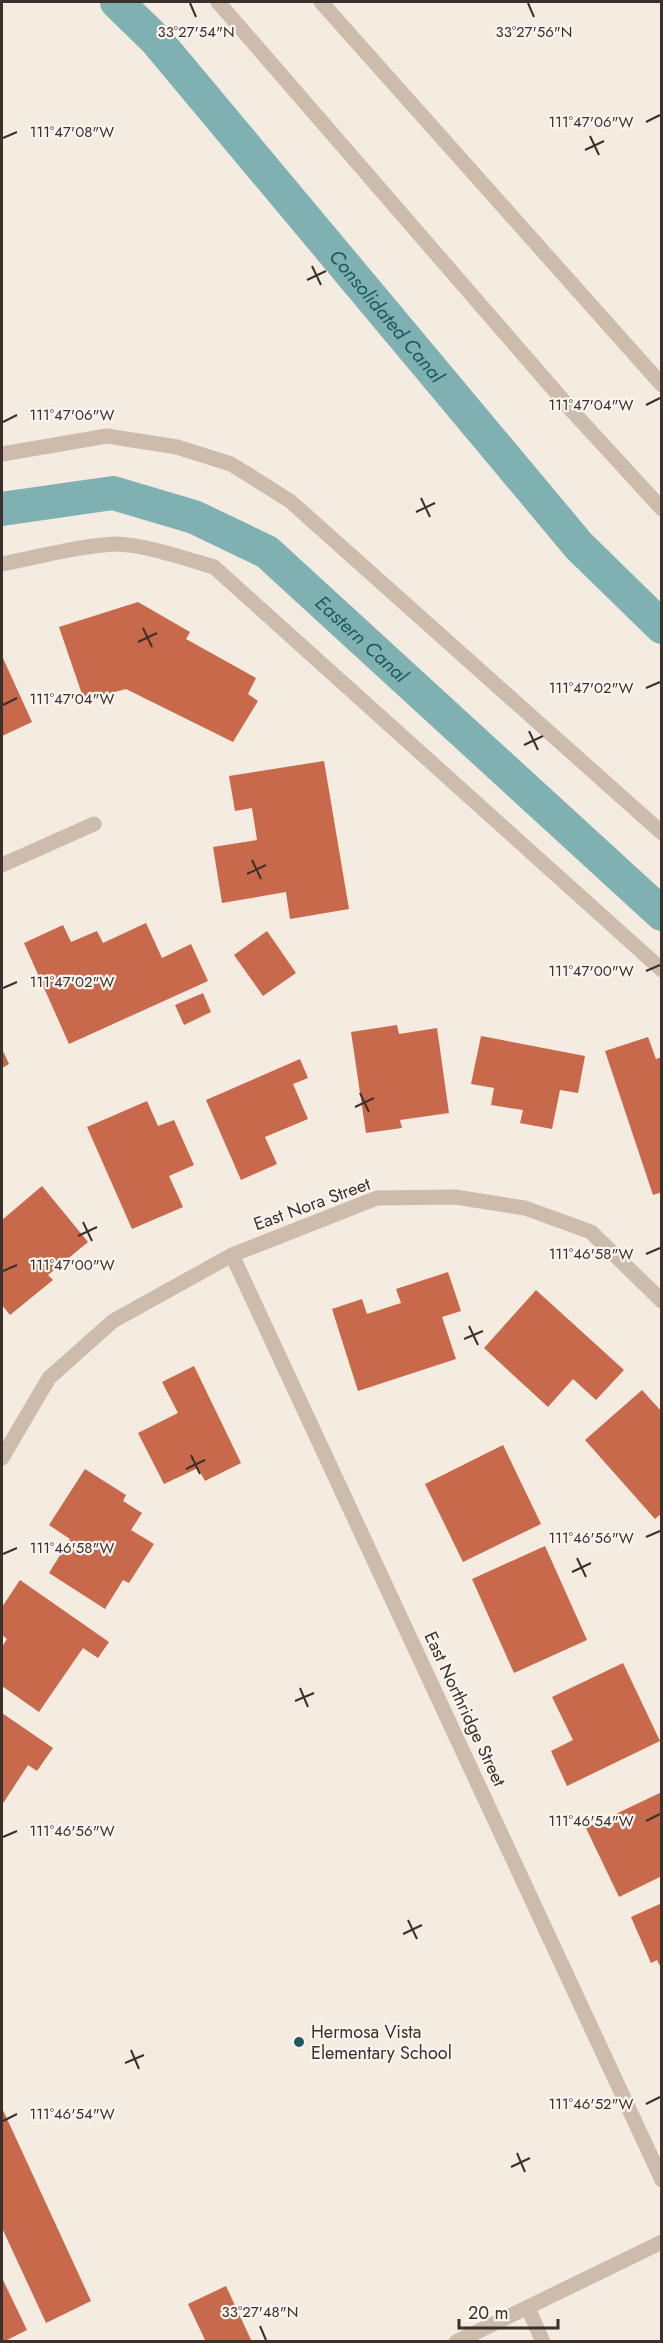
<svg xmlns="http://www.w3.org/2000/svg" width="663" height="2343" font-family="Jost,sans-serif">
<rect width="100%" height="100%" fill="#f4ebe1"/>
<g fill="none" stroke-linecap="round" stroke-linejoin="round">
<!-- canal -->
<g stroke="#7fb0b2" stroke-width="34">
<path id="s1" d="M117,2L156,40L579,546L662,627"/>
<path id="s2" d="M2,509L113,493L194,517L267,552L662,914"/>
</g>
</g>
<!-- building -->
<g fill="#c8694b">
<polygon points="138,602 190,632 186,639 256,678 248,694 258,701 233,742 126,689 84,700 59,627"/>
<polygon points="2,656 32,722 2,736"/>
<polygon points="324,761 349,909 290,919 286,892 222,903 213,847 257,840 252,808 235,811 229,776"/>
<polygon points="146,923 162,958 191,944 208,981 69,1044 24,943 63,925 71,942 97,931 103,943"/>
<polygon points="267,931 296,973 263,996 234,955"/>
<polygon points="203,993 211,1012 184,1025 175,1005"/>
<polygon points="397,1025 399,1034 437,1028 449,1113 400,1120 402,1128 366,1133 351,1032"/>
<polygon points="481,1036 585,1056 578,1093 560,1090 552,1129 520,1123 523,1110 491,1105 494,1088 471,1084"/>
<polygon points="648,1037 656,1059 662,1057 662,1192 653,1195 605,1051"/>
<polygon points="2,1049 9,1064 2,1068"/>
<polygon points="300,1059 308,1078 293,1084 308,1119 265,1137 277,1164 241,1180 206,1100"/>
<polygon points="147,1101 158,1126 174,1120 194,1165 169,1176 183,1207 132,1229 87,1127"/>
<polygon points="42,1186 88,1242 48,1275 53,1280 10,1315 2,1305 2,1220"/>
<polygon points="448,1272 461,1311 442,1317 456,1359 358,1391 332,1309 362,1299 367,1314 401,1303 396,1289"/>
<polygon points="536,1290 624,1370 596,1400 573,1379 548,1407 484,1348"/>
<polygon points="194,1366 241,1463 205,1481 198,1468 164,1484 138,1433 178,1413 162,1382"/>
<polygon points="642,1390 662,1412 662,1513 655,1519 585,1440"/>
<polygon points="503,1445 541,1524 463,1562 425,1484"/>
<polygon points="85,1469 126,1495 123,1501 142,1513 131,1530 154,1544 129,1583 123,1580 105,1609 49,1573 70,1539 49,1525"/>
<polygon points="545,1546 587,1640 514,1673 472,1579"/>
<polygon points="20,1580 109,1642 98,1658 83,1648 39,1712 2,1686 2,1647 7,1639 2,1635 2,1607"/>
<polygon points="623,1663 660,1741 567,1786 551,1751 573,1740 552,1697"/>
<polygon points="2,1713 53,1748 37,1771 28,1765 2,1805"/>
<polygon points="662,1792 662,1876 619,1897 586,1828"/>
<polygon points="662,1903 662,1970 657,1960 651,1963 631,1917"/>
<polygon points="2,2108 91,2301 46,2323 2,2228"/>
<polygon points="2,2278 27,2330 3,2342 2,2342"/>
<polygon points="226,2286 252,2342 206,2342 188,2304"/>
</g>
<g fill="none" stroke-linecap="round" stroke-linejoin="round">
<!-- service -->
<g stroke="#cdbbac" stroke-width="15">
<polyline points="218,2 574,413 662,509"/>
<polyline points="321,2 662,385"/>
<polyline points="2,454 107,436 177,447 231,464 290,501 662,833"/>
<path d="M2,564C38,557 78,546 115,544C143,544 187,559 214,567L662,970"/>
<polyline points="528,2308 543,2342"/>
<polyline points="456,2342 662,2242"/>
</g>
<!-- minor -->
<g stroke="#cdbbac" stroke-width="15">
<polyline points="2,865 94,824"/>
<polyline points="232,1255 662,2180"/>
<polyline points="2,1458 49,1378 113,1321 232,1255 377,1198 455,1197 525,1208 591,1232 662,1301"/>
</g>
</g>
<!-- ticks -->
<path fill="none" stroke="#3b302b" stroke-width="2" d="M190,3L196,17M528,3L534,17M646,122L660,115M590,136L599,155M3,138L17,132M585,150L604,141M312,266L321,285M307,280L326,271M646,405L660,398M3,422L17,415M421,498L430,517M416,512L435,503M143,628L152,647M138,642L157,633M646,688L660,682M3,705L17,698M529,731L538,750M524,745L543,736M252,860L261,879M247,874L266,865M646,971L660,965M3,988L17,982M360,1093L369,1112M355,1107L374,1098M83,1222L92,1241M78,1236L97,1227M646,1254L660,1248M3,1271L17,1265M469,1326L478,1345M464,1339L483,1331M191,1455L200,1474M186,1469L205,1460M646,1537L660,1531M3,1554L17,1548M577,1558L586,1577M572,1572L591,1563M300,1688L308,1707M295,1701L314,1693M646,1821L660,1814M3,1837L17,1831M408,1920L417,1939M403,1934L422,1925M131,2050L139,2069M125,2063L144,2055M646,2104L660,2097M3,2121L17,2114M517,2153L525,2172M511,2167L530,2158M260,2326L266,2340"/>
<!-- markers -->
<circle fill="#1f5a5e" stroke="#fbf5ee" stroke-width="2" cx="299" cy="2042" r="6"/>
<g text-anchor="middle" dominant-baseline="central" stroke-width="4.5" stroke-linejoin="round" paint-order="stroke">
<!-- street labels -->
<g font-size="18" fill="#3b302b" stroke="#fbf5ee">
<text transform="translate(312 1204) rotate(-20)">East Nora Street</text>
<text transform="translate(465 1709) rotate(65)">East Northridge Street</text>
</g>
<!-- poi labels -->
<g font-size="18" fill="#3b302b" stroke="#fbf5ee" text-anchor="start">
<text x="311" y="2032">Hermosa Vista<tspan x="311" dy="21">Elementary School</tspan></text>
</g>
<!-- water labels -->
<g font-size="20" font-style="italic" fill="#1f5a5e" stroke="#fbf5ee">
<text stroke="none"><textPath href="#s1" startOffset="414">Consolidated Canal</textPath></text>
<text stroke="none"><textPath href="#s2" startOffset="406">Eastern Canal</textPath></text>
</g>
</g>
<g font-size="15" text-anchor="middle" fill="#3b302b" stroke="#fbf5ee" stroke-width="4.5" stroke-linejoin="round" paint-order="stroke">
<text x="196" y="37">33°27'54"N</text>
<text x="534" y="37">33°27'56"N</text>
<text x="591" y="127">111°47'06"W</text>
<text x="72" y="137">111°47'08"W</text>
<text x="591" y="410">111°47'04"W</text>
<text x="72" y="420">111°47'06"W</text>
<text x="591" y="693">111°47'02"W</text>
<text x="72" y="704">111°47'04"W</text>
<text x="591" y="976">111°47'00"W</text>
<text x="72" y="987">111°47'02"W</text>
<text x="591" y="1259">111°46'58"W</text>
<text x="72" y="1270">111°47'00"W</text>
<text x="591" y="1543">111°46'56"W</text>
<text x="72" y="1553">111°46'58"W</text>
<text x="591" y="1826">111°46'54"W</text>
<text x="72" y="1836">111°46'56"W</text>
<text x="591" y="2109">111°46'52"W</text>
<text x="72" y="2119">111°46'54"W</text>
<text x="260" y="2317">33°27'48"N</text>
</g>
<!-- border -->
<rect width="663" height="2343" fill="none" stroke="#3b302b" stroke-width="6"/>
<!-- scale -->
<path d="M459 2319v9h99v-9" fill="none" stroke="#3b302b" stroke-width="3"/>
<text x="468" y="2319" font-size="18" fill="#3b302b" stroke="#fbf5ee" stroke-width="4.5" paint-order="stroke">20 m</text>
</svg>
